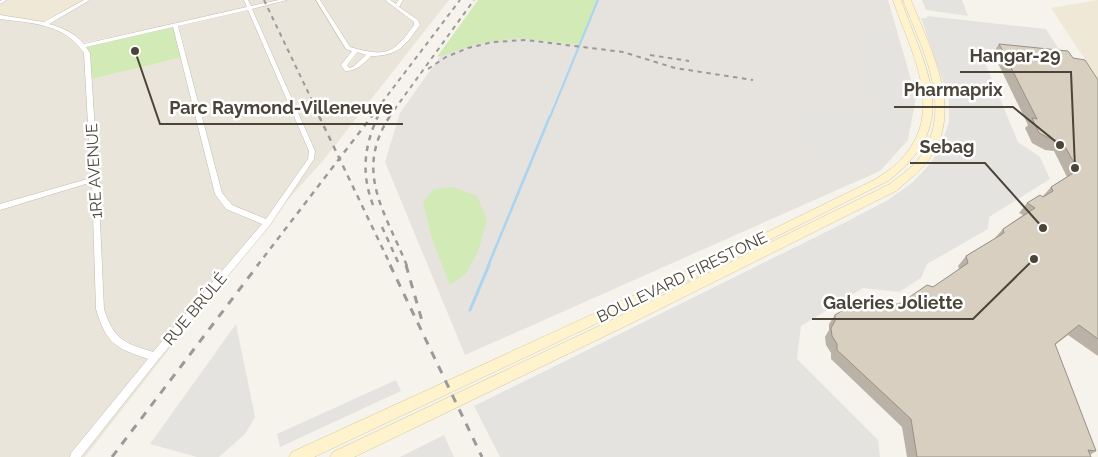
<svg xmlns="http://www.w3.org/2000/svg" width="1098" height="457" font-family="Raleway,sans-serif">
<rect width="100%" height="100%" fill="#f6f3ec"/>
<!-- residential -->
<path fill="#eae5da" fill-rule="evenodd" d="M88,0H449L322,162L272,217L85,457H0V17ZM178,23L187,56L88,80L82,43Z"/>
<!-- industrial -->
<polygon fill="#e6e2dd" points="480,0 888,0 916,97 908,140 880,171 465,355 385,162 400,113"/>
<!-- education -->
<g fill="#efe8d6">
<polygon points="5,0 88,0 45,24 0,17 0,3"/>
<polygon points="1098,0 1098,79 1051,8"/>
</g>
<!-- green -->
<g fill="#d2eab5">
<polygon points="478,0 598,0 580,45 517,38 478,44 437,57"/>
<polygon points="175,26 187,56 88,80 84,46"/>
<polygon points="453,187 477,196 487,220 478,251 466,274 450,285 432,239 423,202 434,189"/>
</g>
<!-- parking -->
<g fill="#e5e3e0">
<polygon points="922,0 962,0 968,16 926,10"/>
<polygon points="927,16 1046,29 1064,57 979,48 1018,142 1040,157 1050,179 989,217 988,229 927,264 921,278 899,292 863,288 801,326 797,359 878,440 880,457 500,457 474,406 844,223 888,200 913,182 930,164 940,148 949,122 949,99 921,18 927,18"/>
<polygon points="864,21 893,24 909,96 909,123 903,138 878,166 806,156 798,107 873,115 855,24"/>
<polygon points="236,324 255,417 245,434 219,457 197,457 150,444"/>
<polygon points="396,380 401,391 280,447 277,434"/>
<polygon points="444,435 454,457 400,457"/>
</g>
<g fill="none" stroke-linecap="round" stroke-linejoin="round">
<!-- stream-far2 -->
<polyline stroke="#a9d4f2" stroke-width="2" points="550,117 598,0"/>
<!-- stream-far1 -->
<polyline stroke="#a9d4f2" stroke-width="2.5" points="488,266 550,116"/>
<!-- stream -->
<polyline stroke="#a9d4f2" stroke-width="3" points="470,310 489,265"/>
<defs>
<g id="minor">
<polygon points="2,0 7,0 0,4 0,1"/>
<path d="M84,0H90L49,24C63,28 75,33 84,44L247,7L244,0H248L251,6L279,0H287L252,9L315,151L314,159L270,225L158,360L81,457H70L71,453L148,359C115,348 106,343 96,309L92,182L0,210V204L91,178L84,53C65,24 32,23 0,19V15L44,22ZM248,10L309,151L308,159L266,219L232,205L222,193L178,26ZM173,27L215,194L226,209L262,224L153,352C124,343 114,340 104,309L98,179L90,53L86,47Z"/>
<path d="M316,0H320L350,47C385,57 393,55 414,25V22L385,0H390L396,4L399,0H403L399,7L418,20L420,25C405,46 398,56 371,56C363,64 357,71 345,71L341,65L352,51L346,49ZM357,52L366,55L353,67L349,68L347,65Z"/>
</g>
<g id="secondary">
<path d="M893,0H901C926,71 963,124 888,181L691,279L314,457H289L292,452L683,273L876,179C888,171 900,163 908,151C943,104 909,48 893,0Z"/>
<path d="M903,0H911C931,51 966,112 927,162C918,173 906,182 896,191L628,325L354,457H330L333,452L618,317L888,185C899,177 912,168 920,157C955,108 922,49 903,0Z"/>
</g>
</defs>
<!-- minor casing -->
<use href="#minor" stroke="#c2bbae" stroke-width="1"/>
<!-- secondary casing -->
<use href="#secondary" stroke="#d6c79b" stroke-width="1"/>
<!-- minor -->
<use href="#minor" fill="#fff" fill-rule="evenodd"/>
<!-- secondary -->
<use href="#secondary" fill="#fff3cd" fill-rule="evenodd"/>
<!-- rail-far2 -->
<g stroke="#9a9a9a" stroke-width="2" stroke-dasharray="4.5 4.5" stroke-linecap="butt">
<polyline points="264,0 320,117"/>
<polyline points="650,55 689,61"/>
<polyline points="428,69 446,57 468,48 493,42 526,40 623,52 675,68 753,80"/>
<polyline points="371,117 460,0"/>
<polyline points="389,117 474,0"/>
</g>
<!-- rail-far1 -->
<g stroke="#9a9a9a" stroke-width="2.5" stroke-dasharray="5.5 5.5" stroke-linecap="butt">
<polyline points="319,116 391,266"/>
<path d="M390,116C353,172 386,213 407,266"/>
<path d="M373,205C361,173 364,147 378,116"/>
<polyline points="382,227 398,262"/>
<polyline points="257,266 372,116"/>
</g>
<!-- rail -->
<g stroke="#9a9a9a" stroke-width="3" stroke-dasharray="8 8" stroke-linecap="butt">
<polyline points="390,265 482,457"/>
<polyline points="406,265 422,321"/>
<polyline points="112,457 258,265"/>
</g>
</g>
<!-- wall -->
<polygon fill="#bab2a6" points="999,44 1073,58 1098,80 1098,356 1068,335 1055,345 1096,451 1090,455 1091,457 907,457 902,427 831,359 831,353 826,345 825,337 829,330 829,324 835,315 893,305 901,303 933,287 959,269 958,266 966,256 994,239 1003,229 1023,215 1019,213 1027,203 1043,196 1051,187 1067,177 1054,151 1045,150 1032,143 1025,128 1028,125 993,53"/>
<!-- building -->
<polygon fill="#d8cfc1" stroke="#979187" points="999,44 1068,51 1073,58 1085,60 1098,80 1098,339 1079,325 1055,344 1096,451 1088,450 1091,457 917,457 911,419 837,350 837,344 832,336 831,328 835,321 835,315 861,299 893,305 901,303 927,285 933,287 968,263 966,256 1004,233 1003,229 1035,208 1027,203 1040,195 1043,197 1053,191 1051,187 1078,170 1062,141 1053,140 1039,133 1032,118 1037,119"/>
<g text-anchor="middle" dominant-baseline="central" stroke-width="5" stroke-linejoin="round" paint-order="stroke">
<!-- street labels -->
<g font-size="16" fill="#4b4439" stroke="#fff">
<text transform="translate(94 171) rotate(-93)">1RE AVENUE</text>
<text transform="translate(682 277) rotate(-26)">BOULEVARD FIRESTONE</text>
<text transform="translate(195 309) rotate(-50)">RUE BRÛLÉ</text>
</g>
</g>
<!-- callouts -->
<path fill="none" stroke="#4b4439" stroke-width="2" d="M1075 168L1071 72H960M1060 145L1013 107H894M135 51L160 124H403M1043 228L985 163H910M1034 259L973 319H812"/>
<g fill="#4b4439" stroke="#fff" stroke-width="2">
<circle cx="1075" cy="168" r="5"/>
<circle cx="1060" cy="145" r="5"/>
<circle cx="135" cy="51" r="5"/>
<circle cx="1043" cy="228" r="5"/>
<circle cx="1034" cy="259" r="5"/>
</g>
<g font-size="18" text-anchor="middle" font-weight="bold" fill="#4b4439" stroke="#fff" stroke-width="5" stroke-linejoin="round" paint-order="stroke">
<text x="1015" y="62">Hangar-29</text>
<text x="953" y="96">Pharmaprix</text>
<text x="281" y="114">Parc Raymond-Villeneuve</text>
<text x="947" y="153">Sebag</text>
<text x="893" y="309">Galeries Joliette</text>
</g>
</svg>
